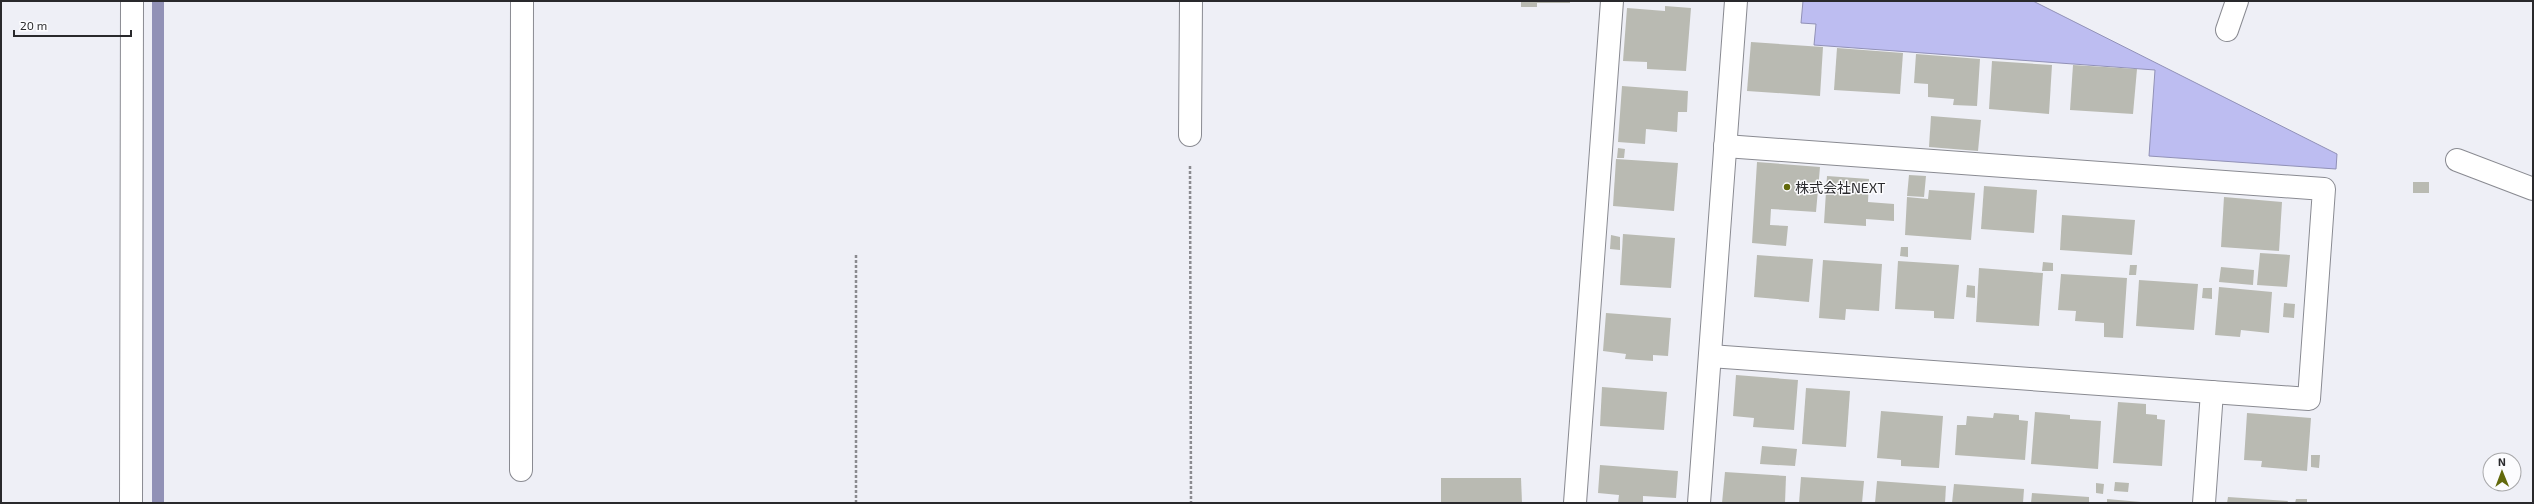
<svg xmlns="http://www.w3.org/2000/svg" width="2534" height="504" font-family="'Exo 2','Noto Sans JP',sans-serif">
<rect width="100%" height="100%" fill="#eeeff6"/>
<!-- water -->
<polygon fill="#bdbdf1" stroke="#9191b6" points="1803,1 2033,1 2337,154 2336,169 2149,156 2155,70 1814,45 1816,24 1801,23"/>
<g fill="none" stroke-linecap="round" stroke-linejoin="round">
<!-- stream -->
<polyline stroke="#9191b6" stroke-width="12" points="158,503 158,1"/>
</g>
<!-- building -->
<g fill="#b9bab2">
<polygon points="1521,1 1570,1 1570,3 1537,3 1537,7 1521,7"/>
<polygon points="1665,6 1691,8 1686,71 1647,69 1647,62 1623,61 1627,8 1665,11"/>
<polygon points="1751,42 1823,47 1820,96 1747,91"/>
<polygon points="1837,48 1903,53 1900,94 1834,90"/>
<polygon points="1916,54 1980,59 1977,106 1953,105 1954,99 1928,97 1928,84 1914,83"/>
<polygon points="1992,61 2052,65 2049,114 1989,109"/>
<polygon points="2073,65 2137,69 2133,114 2070,110"/>
<polygon points="1622,86 1688,91 1687,112 1678,112 1677,132 1646,129 1645,144 1618,142"/>
<polygon points="1931,116 1981,120 1978,151 1929,147"/>
<polygon points="1618,148 1625,149 1624,158 1617,158"/>
<polygon points="1616,159 1678,163 1674,211 1613,206"/>
<polygon points="1757,162 1820,167 1816,212 1771,209 1770,225 1788,226 1786,246 1752,243"/>
<polygon points="1909,175 1926,176 1924,197 1907,196"/>
<polygon points="1827,176 1869,179 1868,202 1894,204 1894,221 1866,219 1866,226 1824,223"/>
<rect x="2413" y="182" width="16" height="11"/>
<polygon points="1984,186 2037,190 2034,233 1981,229"/>
<polygon points="1929,190 1975,193 1971,240 1905,235 1907,197 1928,199"/>
<polygon points="2224,197 2282,202 2279,251 2221,247"/>
<polygon points="2062,215 2135,220 2132,255 2060,250"/>
<polygon points="1623,234 1675,238 1671,288 1620,285"/>
<polygon points="1611,235 1620,237 1620,250 1610,249"/>
<polygon points="1901,247 1908,247 1908,257 1900,256"/>
<polygon points="2260,253 2290,255 2287,287 2257,285"/>
<polygon points="1757,255 1813,259 1809,302 1754,297"/>
<polygon points="1823,260 1882,264 1879,311 1846,309 1845,320 1819,318"/>
<polygon points="1898,261 1959,265 1954,319 1934,318 1934,311 1895,309"/>
<polygon points="2043,262 2053,263 2053,271 2042,271"/>
<polygon points="2130,265 2137,265 2136,275 2129,275"/>
<polygon points="2221,267 2254,270 2253,285 2219,282"/>
<polygon points="1979,268 2043,273 2039,326 1976,322"/>
<polygon points="2061,274 2127,278 2123,338 2104,337 2104,323 2075,321 2076,311 2058,310"/>
<polygon points="2139,280 2198,284 2194,330 2136,326"/>
<polygon points="1967,285 1975,286 1975,298 1966,297"/>
<polygon points="2219,287 2272,292 2269,333 2241,330 2240,337 2215,335"/>
<polygon points="2203,288 2212,288 2212,299 2202,298"/>
<polygon points="2284,303 2295,304 2294,318 2283,317"/>
<polygon points="1606,313 1671,318 1668,356 1653,355 1653,361 1625,359 1626,354 1603,351"/>
<polygon points="1736,375 1798,380 1794,430 1753,427 1754,418 1733,416"/>
<polygon points="1602,387 1667,392 1664,430 1600,426"/>
<polygon points="1806,388 1850,391 1846,447 1802,444"/>
<polygon points="2118,402 2146,404 2146,414 2157,415 2157,419 2165,420 2162,466 2113,463"/>
<polygon points="1881,411 1943,416 1939,468 1901,466 1901,460 1877,458"/>
<polygon points="2035,412 2070,415 2070,419 2101,421 2098,469 2031,464"/>
<polygon points="1994,413 2019,415 2019,420 2028,421 2025,460 1955,455 1957,425 1966,425 1967,416 1993,418"/>
<polygon points="2247,413 2311,418 2307,471 2261,467 2262,461 2244,460"/>
<polygon points="1762,446 1797,449 1795,466 1760,464"/>
<polygon points="2311,455 2320,455 2319,468 2311,467"/>
<polygon points="1600,465 1678,471 1676,498 1643,496 1643,503 1618,503 1619,495 1598,493"/>
<polygon points="1725,472 1786,476 1785,503 1722,503"/>
<polygon points="1801,477 1864,481 1862,503 1799,503"/>
<polygon points="1441,478 1521,478 1522,503 1441,503"/>
<polygon points="1877,481 1946,486 1945,503 1875,503"/>
<polygon points="2115,482 2129,483 2128,492 2114,491"/>
<polygon points="2096,483 2104,484 2103,494 2096,493"/>
<polygon points="1954,484 2024,489 2023,503 1952,503"/>
<polygon points="2032,493 2089,497 2089,503 2031,503"/>
<polygon points="2228,497 2288,501 2287,503 2227,503"/>
<polygon points="2107,499 2141,502 2141,503 2107,503"/>
<polygon points="2296,499 2307,499 2307,503 2295,503"/>
</g>
<g fill="none" stroke-linecap="round" stroke-linejoin="round">
<defs>
<g id="service">
<polyline points="2227,30 2237,1"/>
<polyline points="1190,135 1191,1"/>
<polyline points="2457,160 2533,189"/>
<polyline points="521,470 522,1"/>
<polyline points="131,503 132,1"/>
</g>
<g id="minor">
<polyline points="1710,356 2309,399 2324,189 1725,146"/>
<polyline points="1575,503 1612,1"/>
<polyline points="1699,503 1736,1"/>
<polyline points="2204,503 2212,392"/>
</g>
</defs>
<!-- service casing -->
<use href="#service" stroke="#898a91" stroke-width="24"/>
<!-- minor casing -->
<use href="#minor" stroke="#898a91" stroke-width="24"/>
<!-- path -->
<g stroke="#8a8a8f" stroke-width="2.5" stroke-dasharray="3 2" stroke-linecap="butt">
<polyline points="1190,166 1191,503"/>
<polyline points="856,503 856,254"/>
</g>
<!-- service -->
<use href="#service" stroke="#fff" stroke-width="22"/>
<!-- minor -->
<use href="#minor" stroke="#fff" stroke-width="22"/>
</g>
<!-- markers -->
<circle fill="#62690b" stroke="#fcfcfe" stroke-width="1.5" cx="1787" cy="187" r="4"/>
<g text-anchor="middle" dominant-baseline="central" stroke-width="3" stroke-linejoin="round" paint-order="stroke">
<!-- poi labels -->
<g font-size="14" fill="#29292c" stroke="#fcfcfe" text-anchor="start">
<text x="1795" y="187">株式会社NEXT</text>
</g>
</g>
<!-- border -->
<rect width="2534" height="504" fill="none" stroke="#29292c" stroke-width="4"/>
<!-- north arrow -->
<g transform="translate(2502 472) rotate(359)"><circle r="19" fill="#fcfcfe" stroke="#a8a8aa"/>
<path d="M0-3L7 15L0 10L-7 15Z" fill="#62690b"/>
<text y="-6" font-size="11" font-weight="bold" text-anchor="middle" fill="#29292c">N</text>
</g>
<!-- scale -->
<path d="M14 30v6h117v-6" fill="none" stroke="#29292c" stroke-width="2"/>
<text x="20" y="30" font-size="12" fill="#29292c" stroke="#fcfcfe" stroke-width="3" paint-order="stroke">20 m</text>
</svg>
